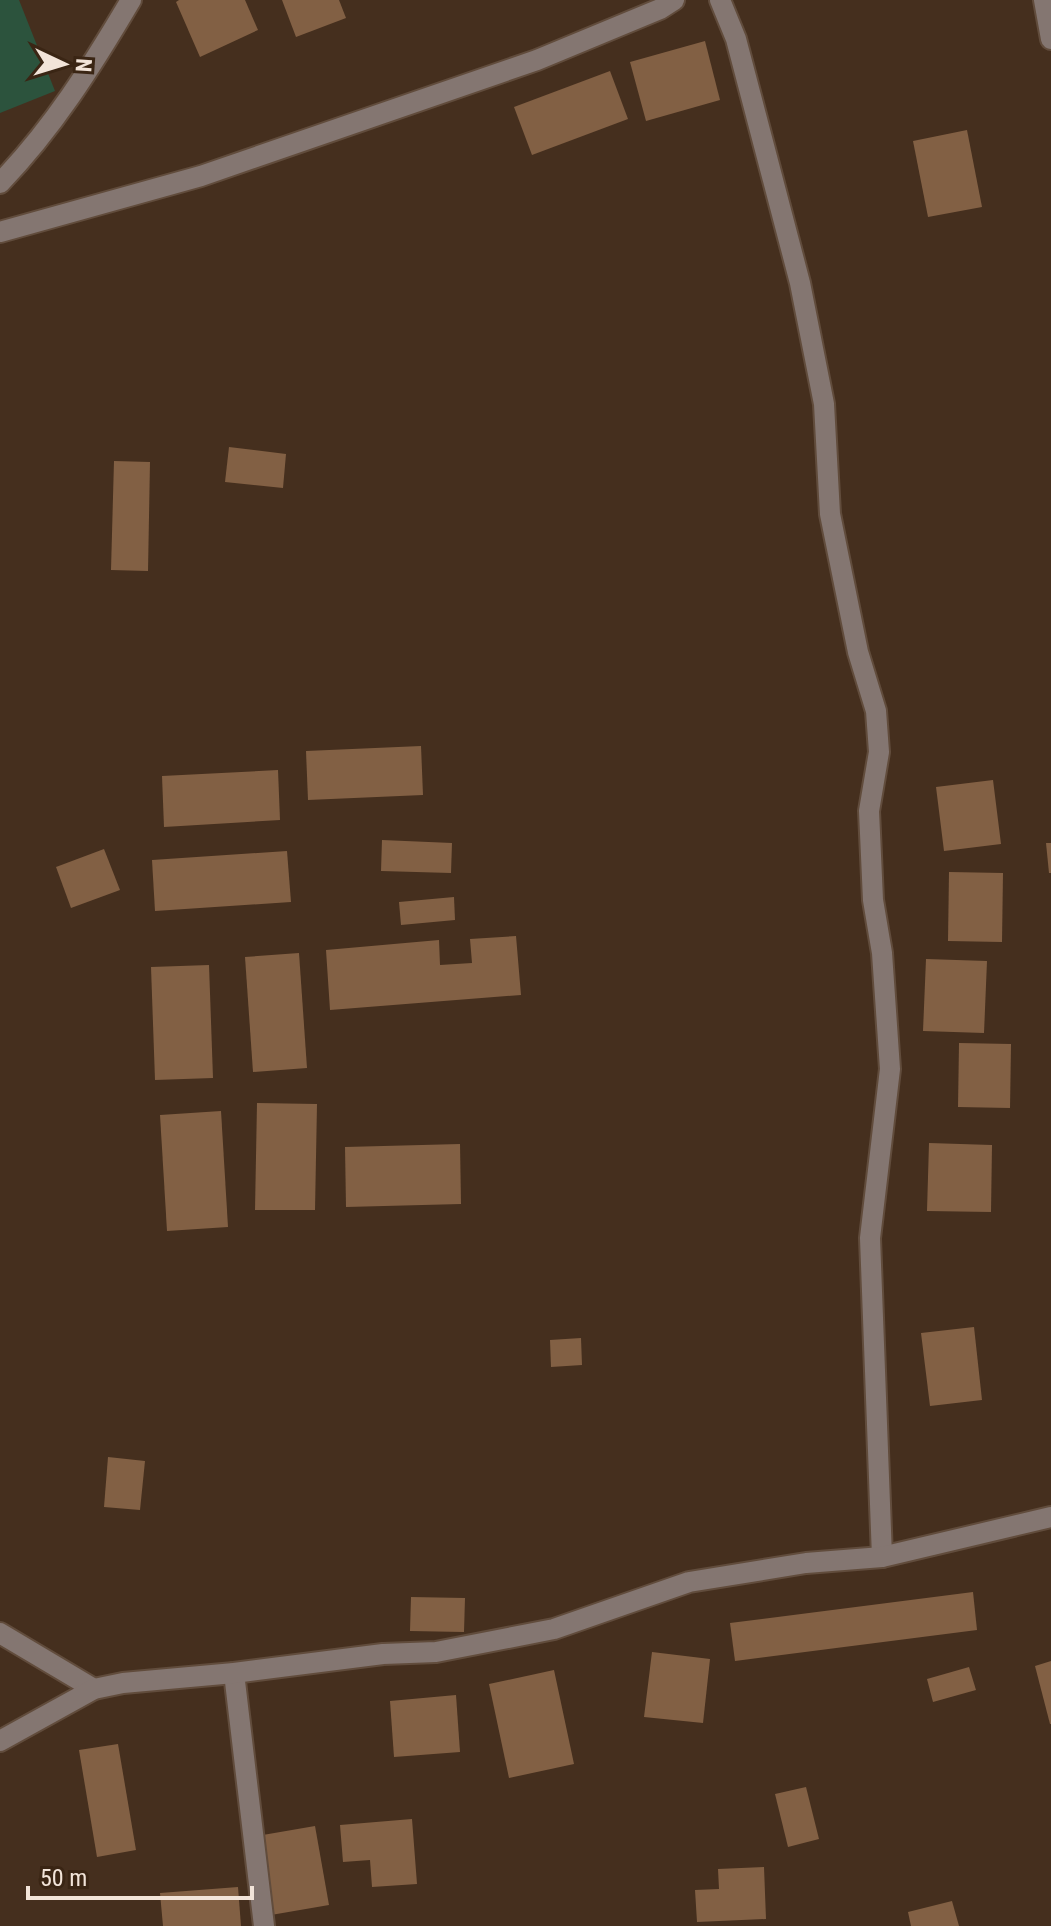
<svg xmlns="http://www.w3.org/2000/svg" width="1051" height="1926" font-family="'Roboto Condensed',sans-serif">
<rect width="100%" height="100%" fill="#452f1e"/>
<!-- green -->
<polygon fill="#2c533d" points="0,0 19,0 55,91 0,113"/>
<!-- building -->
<g fill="#826044">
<polygon points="179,0 245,0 258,30 200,57 176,2"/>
<polygon points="282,0 339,0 346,18 296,37"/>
<polygon points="705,41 720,100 646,121 630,62"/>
<polygon points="610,71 628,119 532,155 514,107"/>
<polygon points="967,130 982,207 928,217 913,141"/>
<polygon points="229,447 286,454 283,488 225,482"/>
<polygon points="114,461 150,462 148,571 111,570"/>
<polygon points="421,746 423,795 308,800 306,751"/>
<polygon points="278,770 280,820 164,827 162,776"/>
<polygon points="993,780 1001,844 944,851 936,787"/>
<polygon points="382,840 452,843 451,873 381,871"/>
<polygon points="1046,843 1051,843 1051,873 1049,873"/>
<polygon points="104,849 120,890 71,908 56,867"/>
<polygon points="287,851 291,902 155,911 152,860"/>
<polygon points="949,872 1003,873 1002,942 948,941"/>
<polygon points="454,897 455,920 401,925 399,902"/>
<polygon points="516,936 521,995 330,1010 326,950 439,940 440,965 472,963 470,939"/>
<polygon points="299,953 307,1068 253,1072 245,957"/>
<polygon points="926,959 987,961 984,1033 923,1031"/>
<polygon points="209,965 213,1078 155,1080 151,967"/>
<polygon points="959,1043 1011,1044 1010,1108 958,1107"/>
<polygon points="257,1103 317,1104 315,1210 255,1210"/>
<polygon points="221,1111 228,1227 167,1231 160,1115"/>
<polygon points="929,1143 992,1145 991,1212 927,1211"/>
<polygon points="460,1144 461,1204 346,1207 345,1147"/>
<polygon points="974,1327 982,1400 930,1406 921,1333"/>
<polygon points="581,1338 582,1365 551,1367 550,1340"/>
<polygon points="108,1457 145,1461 140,1510 104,1507"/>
<polygon points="973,1592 977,1630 735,1661 730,1623"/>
<polygon points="411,1597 465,1598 464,1632 410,1631"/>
<polygon points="652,1652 710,1659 703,1723 644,1717"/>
<polygon points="1051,1661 1051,1724 1050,1724 1035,1666"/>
<polygon points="969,1667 976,1690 933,1702 927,1679"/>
<polygon points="554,1670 574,1764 509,1778 489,1684"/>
<polygon points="456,1695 460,1752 394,1757 390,1701"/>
<polygon points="118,1744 136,1850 97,1857 79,1750"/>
<polygon points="806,1787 819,1839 788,1847 775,1794"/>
<polygon points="412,1819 417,1884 372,1887 370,1860 343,1862 340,1825"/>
<polygon points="315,1826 329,1905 271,1915 257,1836"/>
<polygon points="764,1867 766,1919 697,1922 695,1890 719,1889 718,1869"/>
<polygon points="238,1887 241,1926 163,1926 160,1893"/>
<polygon points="952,1901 959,1926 911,1926 908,1912"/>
</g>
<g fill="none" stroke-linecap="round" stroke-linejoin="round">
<defs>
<g id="minor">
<polyline points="720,0 736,39 800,283 824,404 830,514 858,652 876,711 879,752 869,811 873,900 882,953 890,1069 870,1238 882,1557"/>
<polyline points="1044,0 1051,39"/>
<path d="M0,183C53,128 92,66 131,0"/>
<polyline points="0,232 201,176 537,60 660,9 674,0"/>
<polyline points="0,1633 94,1689"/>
<polyline points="234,1673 264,1926"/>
<polyline points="0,1741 94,1689 123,1683 234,1673 383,1654 436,1652 554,1629 689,1582 806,1563 882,1557 1051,1517"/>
</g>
</defs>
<!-- minor casing -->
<use href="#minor" stroke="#614c3c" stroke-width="24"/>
<!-- minor -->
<use href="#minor" stroke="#847671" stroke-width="20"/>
</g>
<!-- north arrow -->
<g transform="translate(64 64) rotate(94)" stroke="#3a2514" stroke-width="6" paint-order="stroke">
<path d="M0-6L14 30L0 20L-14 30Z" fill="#f2e4d9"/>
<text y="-12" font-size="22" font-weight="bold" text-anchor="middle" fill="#f2e4d9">N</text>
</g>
<!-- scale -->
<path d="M28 1886v12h224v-12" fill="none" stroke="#f2e4d9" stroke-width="4"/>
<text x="40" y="1886" font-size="24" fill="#f2e4d9" stroke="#3a2514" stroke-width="6" paint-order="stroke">50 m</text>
</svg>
